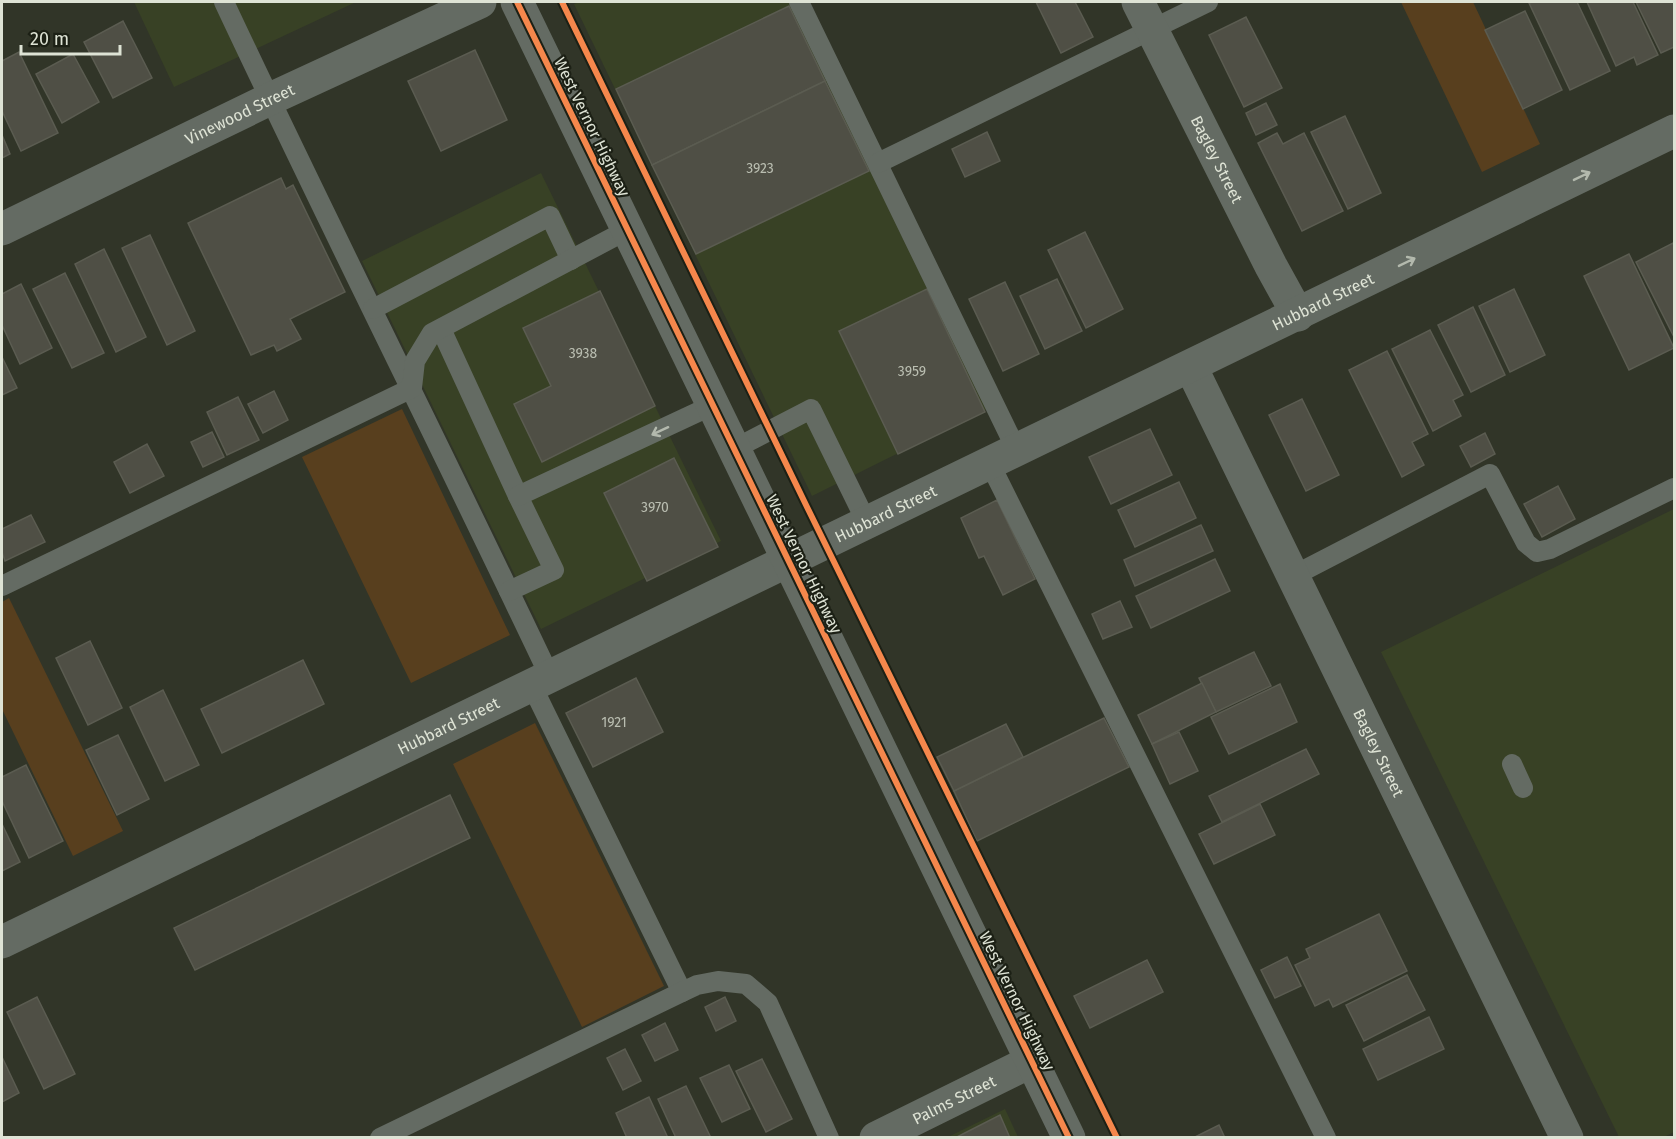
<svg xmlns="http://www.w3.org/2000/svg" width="1676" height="1139" font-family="'Fira Sans',sans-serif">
<rect width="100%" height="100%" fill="#313528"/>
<!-- built -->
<g fill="#384125">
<polygon points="134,2 356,2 174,87"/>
<polygon points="579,2 794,2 991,407 812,496 574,4"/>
<polygon points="541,173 721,541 541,629 362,261"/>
<polygon points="1674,509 1674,1132 1664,1137 1619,1137 1381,652"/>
<polygon points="1005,1109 1018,1137 946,1138"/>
</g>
<!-- green -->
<g fill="#583f1e">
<polygon points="1401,2 1473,2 1540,144 1482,172"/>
<polygon points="402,409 510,635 411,683 302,457"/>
<polygon points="9,598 123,831 73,856 2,709 2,602"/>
<polygon points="535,723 664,986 582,1027 453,764"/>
</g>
<!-- building -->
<g fill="#4f4f45" stroke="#5b5c51" stroke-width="1.5">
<polygon points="1036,2 1075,2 1093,37 1061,53"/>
<polygon points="1533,2 1577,2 1610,71 1570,90 1529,3"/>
<polygon points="1587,2 1633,2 1658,55 1637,65 1634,57 1616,66"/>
<polygon points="1636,2 1674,2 1674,47 1661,53"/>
<polygon points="789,6 825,81 652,165 616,89"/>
<polygon points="1525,11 1562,90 1523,109 1485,30"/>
<polygon points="1246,17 1282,88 1244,107 1209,35"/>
<polygon points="123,21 152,78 113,98 84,42"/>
<polygon points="475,50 507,120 441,151 408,81"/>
<polygon points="19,52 58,133 21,151 2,111 2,61"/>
<polygon points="73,54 99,102 62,123 36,74"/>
<polygon points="825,81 869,171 696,254 652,165"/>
<polygon points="1266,103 1277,125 1256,135 1246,113"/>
<polygon points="1345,116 1381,193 1348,209 1311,132"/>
<polygon points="987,132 1000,161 965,177 952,149"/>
<polygon points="1277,133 1283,144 1304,133 1343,211 1302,231 1258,143"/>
<polygon points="2,135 10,154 2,158"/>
<polygon points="281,178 286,189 293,185 345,292 290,319 301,339 277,351 274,345 251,355 188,223"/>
<polygon points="1085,232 1123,309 1086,328 1048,250"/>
<polygon points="150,235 195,331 167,345 122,248"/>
<polygon points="1673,243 1674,246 1674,337 1636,262"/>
<polygon points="104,249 146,337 116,352 75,264"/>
<polygon points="1629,254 1674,348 1629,370 1584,276"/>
<polygon points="65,273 104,353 72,368 33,289"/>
<polygon points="1057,279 1082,331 1045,349 1020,296"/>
<polygon points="1005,282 1039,354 1003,371 969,299"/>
<polygon points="21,284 52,348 20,364 2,325 2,294"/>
<polygon points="927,289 985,412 898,454 839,331"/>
<polygon points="1514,289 1545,355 1510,372 1479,306"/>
<polygon points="600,291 655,406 542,462 514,404 551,386 523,328"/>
<polygon points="1473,307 1505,375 1471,392 1438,325"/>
<polygon points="1430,330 1463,395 1453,400 1461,416 1433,431 1392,349"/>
<polygon points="1387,351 1428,434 1412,442 1424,465 1402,477 1349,370"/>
<polygon points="2,357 17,388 2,395"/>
<polygon points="274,391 288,420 263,433 248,404"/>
<polygon points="238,397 259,440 227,455 207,412"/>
<polygon points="1302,399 1339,475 1306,491 1269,415"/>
<polygon points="1150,429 1172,475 1111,504 1089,457"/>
<polygon points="212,432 224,457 203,467 191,442"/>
<polygon points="1485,433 1495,454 1471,467 1460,446"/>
<polygon points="147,444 164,476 130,493 114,462"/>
<polygon points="674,458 718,547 647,581 604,493"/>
<polygon points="1179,482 1196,518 1135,547 1118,510"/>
<polygon points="1558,486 1575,519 1542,537 1524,504"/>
<polygon points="997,500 1035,579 1003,595 984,556 979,558 961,518"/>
<polygon points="31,515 45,542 5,561 2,552 2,529"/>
<polygon points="1201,525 1213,551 1135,586 1124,560"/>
<polygon points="1215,559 1230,591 1151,628 1136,596"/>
<polygon points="1120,601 1132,627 1103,639 1092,614"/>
<polygon points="90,641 122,708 88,725 56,658"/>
<polygon points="1254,652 1271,686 1216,712 1199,678"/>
<polygon points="303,660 324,704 222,753 201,709"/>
<polygon points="636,678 663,732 593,767 566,713"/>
<polygon points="1202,683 1216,712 1152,744 1138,715"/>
<polygon points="1280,684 1297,722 1229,754 1211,717"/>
<polygon points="163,690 199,765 165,781 130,707"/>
<polygon points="1104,718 1129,767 977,841 954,791"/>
<polygon points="1006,724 1023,757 954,791 937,757"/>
<polygon points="1179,732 1198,771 1170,784 1152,744"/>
<polygon points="118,735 149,799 117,815 86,750"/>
<polygon points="1306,749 1319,774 1222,822 1209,796"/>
<polygon points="26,765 63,841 29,858 2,801 2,777"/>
<polygon points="450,795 470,838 195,970 174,928"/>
<polygon points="1260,804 1275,835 1214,864 1199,834"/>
<polygon points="2,824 20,862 2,871"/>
<polygon points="1379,914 1407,971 1333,1007 1329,999 1315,1006 1295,965 1310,958 1306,949"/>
<polygon points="1287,957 1301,986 1275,998 1261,970"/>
<polygon points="1147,960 1163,992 1090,1028 1074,996"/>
<polygon points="1407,975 1425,1010 1364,1041 1346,1005"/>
<polygon points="37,997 75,1074 44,1089 7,1012"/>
<polygon points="725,997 736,1021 716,1031 705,1007"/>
<polygon points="1429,1017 1444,1049 1378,1080 1363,1049"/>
<polygon points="665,1023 678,1050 655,1061 642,1035"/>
<polygon points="625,1049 641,1081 623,1090 607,1058"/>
<polygon points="2,1057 19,1093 2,1102"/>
<polygon points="762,1059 792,1119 766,1132 736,1071"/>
<polygon points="729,1065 750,1109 722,1122 700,1078"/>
<polygon points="686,1086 711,1138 676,1138 658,1099"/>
<polygon points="649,1097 668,1138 627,1138 616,1113"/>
<polygon points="1000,1115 1010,1138 955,1138"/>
<polygon points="1219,1125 1225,1138 1193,1138"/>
</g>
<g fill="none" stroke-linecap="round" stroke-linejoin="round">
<!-- service -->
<g stroke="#646b63" stroke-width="20">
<path d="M224,2C330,228 443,451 550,677"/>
<polyline points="799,2 1017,451"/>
<polyline points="878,163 1208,2"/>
<polyline points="373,309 550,216 571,260"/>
<polyline points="441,329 518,496 554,570 509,591"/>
<polyline points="734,449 811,409 867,523"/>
<polyline points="990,464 1326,1138"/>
<polyline points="518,496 713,405"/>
<polyline points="1293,576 1490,474 1526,543 1537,552 1550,549 1674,488"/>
<polyline points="2,586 412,388 415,361 432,333 627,230"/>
<polyline points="532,686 682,992"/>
<polyline points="1512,764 1523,788"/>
<polyline points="380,1138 682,992 697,985 718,981 746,984 768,1003 829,1138"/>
</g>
<!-- minor -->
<g stroke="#646b63" stroke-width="33">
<path id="s1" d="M1138,2L1271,266L1298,315"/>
<path id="s2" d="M2,229L270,99L480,2"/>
<path id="s3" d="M1191,367L1567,1138"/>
<path id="s4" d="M2,942L1674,131"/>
<path id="s5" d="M876,1138L1032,1061"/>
</g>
<!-- tertiary -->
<polyline stroke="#646b63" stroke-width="33" points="517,2 1069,1138"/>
<defs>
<g id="cycleway">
<polyline points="517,2 1069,1138"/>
<polyline points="562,2 807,507 1117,1138"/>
</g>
</defs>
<!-- cycleway casing -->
<use href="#cycleway" stroke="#1c2015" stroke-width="10"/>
<!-- cycleway -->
<use href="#cycleway" stroke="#f5874c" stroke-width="6"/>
</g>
<!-- one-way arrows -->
<defs><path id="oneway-shaft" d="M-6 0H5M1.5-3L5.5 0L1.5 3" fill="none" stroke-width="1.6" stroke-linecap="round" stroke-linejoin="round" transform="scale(1.5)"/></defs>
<g stroke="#b3b9ad">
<use href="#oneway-shaft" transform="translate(1582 176) rotate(-26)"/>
<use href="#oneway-shaft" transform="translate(1407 262) rotate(-26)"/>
<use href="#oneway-shaft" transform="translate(660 431) rotate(155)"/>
</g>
<g text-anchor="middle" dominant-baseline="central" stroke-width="4.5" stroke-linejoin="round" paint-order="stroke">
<!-- number labels -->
<g font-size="14" fill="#babeb1">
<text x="760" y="168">3923</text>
<text x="583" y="353">3938</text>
<text x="912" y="371">3959</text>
<text x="655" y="507">3970</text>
<text x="614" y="722">1921</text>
</g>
<!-- street labels -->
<g font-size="16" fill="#dee3d5" stroke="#1c2015">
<text stroke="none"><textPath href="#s2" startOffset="264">Vinewood Street</textPath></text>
<text transform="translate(592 127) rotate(64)">West Vernor Highway</text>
<text stroke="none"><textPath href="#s1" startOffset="176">Bagley Street</textPath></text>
<text stroke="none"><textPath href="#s4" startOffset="1468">Hubbard Street</textPath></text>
<text stroke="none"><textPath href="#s4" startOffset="982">Hubbard Street</textPath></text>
<text transform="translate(804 564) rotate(64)">West Vernor Highway</text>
<text stroke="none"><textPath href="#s4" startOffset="496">Hubbard Street</textPath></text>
<text stroke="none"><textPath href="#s3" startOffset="429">Bagley Street</textPath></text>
<text transform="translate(1017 1001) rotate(64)">West Vernor Highway</text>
<text stroke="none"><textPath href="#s5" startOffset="87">Palms Street</textPath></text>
</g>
</g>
<!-- border -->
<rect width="1676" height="1139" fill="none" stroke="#dee3d5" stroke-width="6"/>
<!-- scale -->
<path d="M21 45v9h99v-9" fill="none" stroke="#dee3d5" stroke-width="3"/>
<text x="30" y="45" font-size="18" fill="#dee3d5" stroke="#1c2015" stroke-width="4.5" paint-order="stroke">20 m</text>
</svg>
